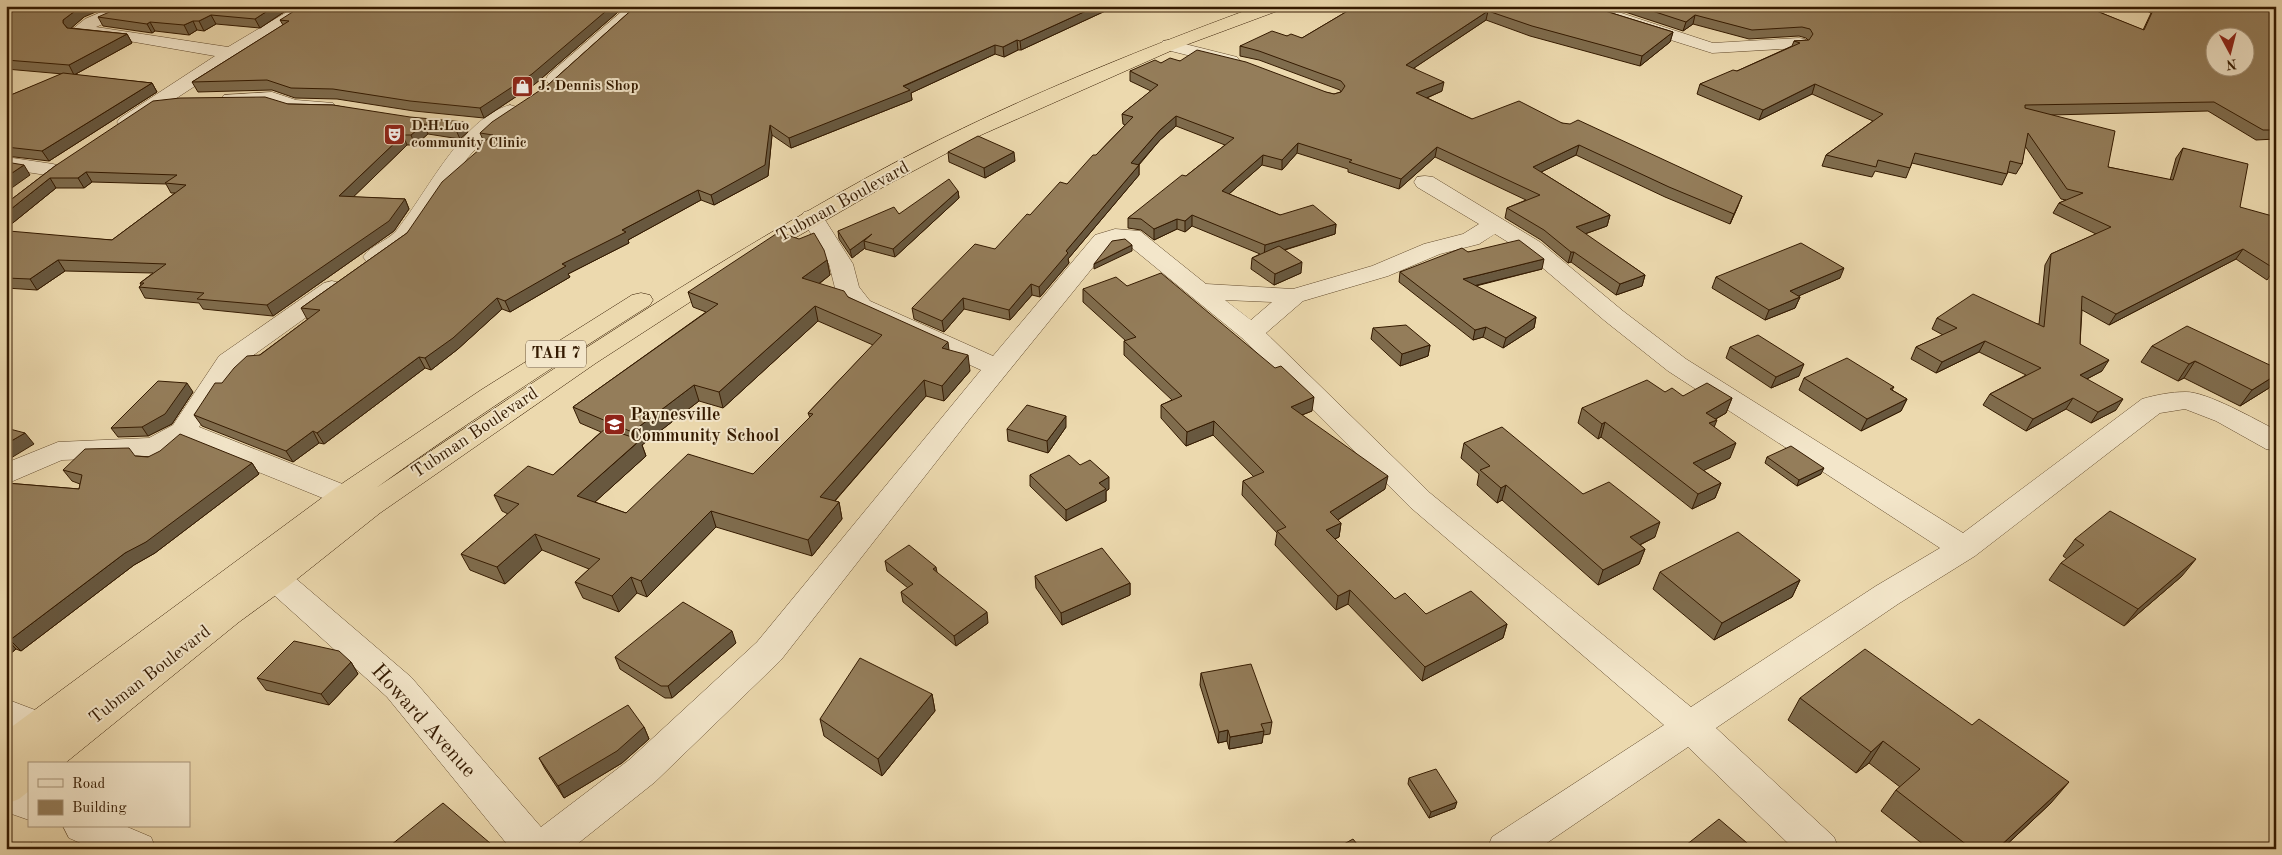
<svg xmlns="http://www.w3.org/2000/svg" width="2282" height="855" font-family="'Old Standard TT',serif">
<rect width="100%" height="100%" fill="#ecd9ae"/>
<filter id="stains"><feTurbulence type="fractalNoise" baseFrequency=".004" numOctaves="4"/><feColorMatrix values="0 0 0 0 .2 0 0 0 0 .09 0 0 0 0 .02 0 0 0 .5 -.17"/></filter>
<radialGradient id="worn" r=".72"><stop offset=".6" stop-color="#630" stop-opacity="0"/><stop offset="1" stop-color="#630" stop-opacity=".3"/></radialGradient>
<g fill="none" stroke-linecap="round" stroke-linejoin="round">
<defs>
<g id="minor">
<polygon points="115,6 138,6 136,10 96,27 228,47 297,6 317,6 134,126 127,128 120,126 117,122 120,118 215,56 123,40 79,36 73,35 70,31 85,19"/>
<polygon points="628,6 646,6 562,83 555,85 548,83 546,79 548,75"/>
<polygon points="1574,6 1600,6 1713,43 1799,38 1805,39 1808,43 1805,47 1799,48 1712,53 1576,10"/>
<polygon points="1169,40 1237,57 1240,61 1237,65 1231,66 1163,49 1160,45 1163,41"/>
<polygon points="272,92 296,100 333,103 336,107 333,111 293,112 270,104 224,103 221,99 224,95"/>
<path d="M510,105L517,107L520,111C514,119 504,123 496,130C487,137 478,146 471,154C447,180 408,272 367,262L363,257C371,245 387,241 396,231C426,195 462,117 510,105Z"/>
<polygon points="6,157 53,164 60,166 63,170 60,174 53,176 6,169"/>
<path d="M1425,176L1433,177L1540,242L1623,311L1686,359L1963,533L2142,399C2156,395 2171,392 2185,392C2206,391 2256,420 2276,430V451L2266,449L2216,421L2185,409L2160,413L1975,556L1898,604L1716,728L1834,837L1839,849H1794L1688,747L1538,849H1487L1492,837L1664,725L1410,507L1242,338L1126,243L1111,245L969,420L781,660L655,782L571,849H511L387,697L265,587L245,561L249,553C270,547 274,556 287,571L411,677L541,827L629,760L757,642L981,370L852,311L835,288L829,264L801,217L804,212L812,210L820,212L853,264L859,287L870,301L993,356L1095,235L1115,229L1140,231L1206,284L1293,289L1372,266L1424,244L1463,234L1479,224L1417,187L1414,182L1417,177ZM1495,234L1524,252L1605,321L1668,371L1940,548L1876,586L1691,707L1430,493L1266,333L1303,301L1388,276L1440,254L1479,244ZM1225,300L1272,302L1251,320Z"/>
<path d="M332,281L340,283L344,288L340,293L237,367L199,427L355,489L360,496L355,503L345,506L335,503L187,443C173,456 163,471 143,466L139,459L140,457L62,460L6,484V463L58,442L149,438L173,425L219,356L324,283Z"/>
<polygon points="6,699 51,716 57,726 51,736 39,741 6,728"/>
<polygon points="6,779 29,787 29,820 6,812"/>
<polygon points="63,826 125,826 151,837 156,849 94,849 69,838"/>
</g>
<path id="trunk" d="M1258,6H1282L1280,10L1175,49L981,135L885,186L741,269L596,363L380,513L287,587L239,622L64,764H29V791L19,799L6,804V731L334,489L481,390L632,295L641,293L650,295L653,300L650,305C557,364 465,424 376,488C537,379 698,271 868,177C992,109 1125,55 1258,6Z"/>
</defs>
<!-- minor casing -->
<use href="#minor" stroke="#624a2c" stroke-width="1"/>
<!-- trunk casing -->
<use href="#trunk" stroke="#341a00" stroke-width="1"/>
<!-- minor -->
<use href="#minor" fill="#f3e6ca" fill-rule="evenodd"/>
<!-- trunk -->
<use href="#trunk" fill="#ecd9ae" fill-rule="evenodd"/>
</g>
<!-- wall -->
<g fill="#7f6c4d" stroke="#341a00" fill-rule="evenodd">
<polygon points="6,6 84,17 71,28 127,34 132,43 74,75 152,83 157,92 49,161 6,156 6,97 63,74 6,69"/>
<polygon points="293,6 260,28 216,24 204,31 197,30 189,35 155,31 152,33 103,26 98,17"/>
<polygon points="529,6 625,6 535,84 484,118 414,111 337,99 295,98 272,90 198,92 192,82 283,25 280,20 518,11"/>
<polygon points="636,6 1116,6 1021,50 1018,50 1004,57 995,54 911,93 912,100 791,148 772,135 768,176 714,205 701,200 628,240 629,243 568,274 570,277 510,312 502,309 458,349 431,370 425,368 324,444 319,443 293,462 202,426 194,415 222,383 308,319 307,319 301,308 407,233 478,151 477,147 484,142 480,133 548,85"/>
<polygon points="1356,6 1589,6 1673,32 1670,42 1640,66 1530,36 1486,20 1414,68 1442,91 1427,98 1472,119 1562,123 1738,206 1730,224 1665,197 1576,155 1541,172 1610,215 1607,226 1585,234 1645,275 1642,286 1616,295 1571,262 1568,263 1541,240 1505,218 1507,208 1526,200 1435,157 1399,189 1348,172 1348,169 1297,153 1282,170 1262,165 1229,194 1280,215 1336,224 1335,234 1285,250 1301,273 1274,285 1251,269 1252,258 1260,254 1192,226 1185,232 1177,229 1154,240 1141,230 1128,228 1128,218 1186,176 1225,145 1176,126 1160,140 1139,165 1139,175 1068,259 1069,263 1040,297 1032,295 1010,320 964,309 944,332 914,319 912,308 995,249 1030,215 1067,184 1096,155 1125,125 1123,124 1122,114 1151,91 1130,81 1130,71 1161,63 1180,61 1334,94 1341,92 1340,90 1259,60 1240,56 1240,46 1287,36 1302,38"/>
<polygon points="1607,6 2084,6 2143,30 2151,13 2137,6 2276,6 2276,139 2256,140 2208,111 2051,115 2108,167 2170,180 2176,158 2183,148 2240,207 2275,269 2267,280 2236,259 2109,325 2082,310 2080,344 2102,371 2087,379 2116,410 2091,423 2066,409 2026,431 1983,405 1990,394 2026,375 1979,352 1936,373 1911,359 1916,347 1943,335 1932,329 1937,318 2039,324 2045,265 2051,254 2096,234 2053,213 2059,203 2066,200 2061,199 2025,146 2022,164 2016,174 2008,172 2002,185 1912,163 1906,178 1875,171 1872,177 1822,166 1826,155 1873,121 1812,94 1759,120 1697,94 1700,84 1737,71 1792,46 1794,41 1808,40 1806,38 1799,36 1749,39 1693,24 1683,31"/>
<polygon points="288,104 333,105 468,132 460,139 428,134 415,145 407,145 353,197 405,199 409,209 394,231 273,316 203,309 199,303 145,298 139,287 141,285 140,283 153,273 65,271 37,290 6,288 6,233 112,240 175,193 171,193 166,184 92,182 84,188 56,188 9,226 6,226 6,202 8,202 55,166"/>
<polygon points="948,152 1015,161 985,178 949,162"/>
<polygon points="958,191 959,198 895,257 865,249 865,248 852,258 839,239 838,231 899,214"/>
<polygon points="1468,252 1542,269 1476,286 1536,317 1534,328 1503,348 1483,337 1473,340 1399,282 1400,272"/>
<path d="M827,260L830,275L819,284L848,297L949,350L970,371L944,401L926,396L835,501L839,502L842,519L812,556L716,527L647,597L637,593L619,612L583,598L575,582L589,569L542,550L505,584L470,570L461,554L508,514L502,511L494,495L553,475L601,432L580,423L573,407L706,312L693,307L688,292ZM818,321L873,345L808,413L810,418L753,474L626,513L595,502L646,456L642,445L699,401L723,408Z"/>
<polygon points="1716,277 1840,278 1798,296 1800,297 1795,308 1765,320 1712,288"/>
<polygon points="1127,286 1312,411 1302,415 1385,489 1338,520 1341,523 1339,537 1335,539 1395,599 1426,614 1507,624 1503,638 1422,681 1348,604 1336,610 1275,545 1277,533 1242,495 1243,481 1254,477 1213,435 1186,446 1161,418 1161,405 1172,400 1124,355 1124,341 1126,341 1083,302 1083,289"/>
<polygon points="1373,328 1430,345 1428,356 1400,366 1371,339"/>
<polygon points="2152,346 2269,388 2240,406 2184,378 2178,381 2141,362"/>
<polygon points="1730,347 1799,376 1771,388 1726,358"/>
<polygon points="1804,378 1894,387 1892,390 1907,399 1901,411 1861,431 1799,390"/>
<polygon points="193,392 172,424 148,436 118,437 111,428"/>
<polygon points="1665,392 1683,396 1732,398 1726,413 1716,419 1714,427 1730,458 1703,470 1721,483 1715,498 1692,509 1601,437 1598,439 1578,423 1582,408"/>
<polygon points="2276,398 2276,405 2272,403"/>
<polygon points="1066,427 1048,453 1008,441 1007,429"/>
<polygon points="1464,443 1583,494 1655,537 1640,545 1645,549 1639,564 1598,585 1502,500 1497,503 1477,485 1479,474 1461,458"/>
<polygon points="136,456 252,463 259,474 155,553 134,565 21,651 16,649 10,654 6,653 6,483 79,489 80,484 72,481 63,470"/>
<polygon points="1767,457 1821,474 1797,486 1765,463"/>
<polygon points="1080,465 1109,489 1106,491 1106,501 1066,521 1030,486 1030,475"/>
<polygon points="2075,539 2182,576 2124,626 2049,580 2061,563 2067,559 2063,556"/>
<polygon points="885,561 937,573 988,623 956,646 903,602 901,592 908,588 887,571"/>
<polygon points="1660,572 1800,580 1792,597 1714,640 1653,589"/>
<polygon points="1035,576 1130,583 1130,595 1062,625 1036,588"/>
<polygon points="736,643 672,698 665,698 620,669 615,657"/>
<polygon points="351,662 358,674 329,705 266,690 257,678"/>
<polygon points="1201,673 1272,722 1270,734 1263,735 1262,743 1229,749 1227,741 1218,743 1200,685"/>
<polygon points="932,694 935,711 882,776 824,736 820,719"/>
<polygon points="1800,698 2051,803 2002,849 1929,849 1881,811 1896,790 1900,787 1869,763 1856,773 1788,720"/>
<polygon points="644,727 649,739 622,763 564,798 545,769 539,758"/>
<polygon points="1409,778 1455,808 1429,818 1408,784"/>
</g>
<!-- shaded-wall -->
<g fill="#68583f" stroke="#341a00">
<polygon points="84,6 110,6 84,17 69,30 63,23 63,20 79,8"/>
<polygon points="275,6 293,6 260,28 255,19"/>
<polygon points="612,6 625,6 535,84 484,118 480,108"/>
<polygon points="1097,6 1116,6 1021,50 1020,41"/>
<polygon points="1488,11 1486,20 1405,74 1406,65"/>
<polygon points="211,15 216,24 204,31 199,21"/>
<polygon points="1695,15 1693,24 1683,31 1686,22"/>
<polygon points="193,21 197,30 189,35 184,25"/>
<polygon points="150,22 155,31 152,33 147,24"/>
<polygon points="1673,32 1670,42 1640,66 1642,56"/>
<polygon points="127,34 132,43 74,75 69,65"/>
<polygon points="1017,40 1018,50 1004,57 1003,47"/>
<polygon points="995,45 995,54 911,93 912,100 791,148 789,138"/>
<polygon points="1444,82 1442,91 1415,103 1416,93"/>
<polygon points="152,83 157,92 49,161 42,151"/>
<polygon points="1815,84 1812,94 1759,120 1763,110"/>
<polygon points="1176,116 1176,126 1160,140 1131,173 1131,163 1160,130"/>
<polygon points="464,122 468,132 460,139 456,130"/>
<polygon points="424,124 428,134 415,145 411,135"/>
<polygon points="770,125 772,135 768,176 714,205 711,195"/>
<polygon points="403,135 407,145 344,206 339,196"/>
<polygon points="1298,143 1297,153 1282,170 1282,160"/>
<polygon points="1579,145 1576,155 1531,177 1533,167"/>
<polygon points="1437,147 1435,157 1399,189 1401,179"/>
<polygon points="1014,152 1015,161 985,178 984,168"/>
<polygon points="1263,155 1262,165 1221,201 1222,191"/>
<polygon points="24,165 30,175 6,192 6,177"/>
<polygon points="1139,165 1139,175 1068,259 1069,263 1040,297 1039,287 1066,251"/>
<polygon points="86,172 92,182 84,188 78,178"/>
<polygon points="50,178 56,188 9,226 6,221 6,213"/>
<polygon points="698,190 701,200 628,240 629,243 568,274 570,277 510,312 505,301 562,264 622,230"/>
<polygon points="958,191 959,198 895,257 893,249"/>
<polygon points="1742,196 1738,206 1730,224 1734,214"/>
<polygon points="405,199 409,209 394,231 273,316 267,305"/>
<polygon points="1192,215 1192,226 1185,232 1185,221"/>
<polygon points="1610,215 1607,226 1573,238 1576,227"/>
<polygon points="1177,219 1177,229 1154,240 1154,229"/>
<polygon points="1336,224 1335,234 1264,256 1265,245"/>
<polygon points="872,234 864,241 865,248 852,258 850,250"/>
<polygon points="1132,245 1132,251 1094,269 1094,264"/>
<polygon points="2243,249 2236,259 2109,325 2116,314"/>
<polygon points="1571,252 1574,252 1571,262 1568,263"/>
<polygon points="1544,259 1542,269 1461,289 1463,279"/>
<polygon points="58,260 65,271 37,290 30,279"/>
<polygon points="827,260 830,275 805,294 802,278"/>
<polygon points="1302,262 1301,273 1274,285 1275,274"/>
<polygon points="1844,268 1840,278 1785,302 1790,291"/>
<polygon points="1645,275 1642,286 1616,295 1620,284"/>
<polygon points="1031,284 1032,295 1010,320 1009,310"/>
<polygon points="1800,297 1795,308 1765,320 1769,310"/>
<polygon points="497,298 502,309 458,349 431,370 425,358"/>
<polygon points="963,298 964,309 944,332 942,321"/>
<polygon points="815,306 818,321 723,408 719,392"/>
<polygon points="1536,317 1534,328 1503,348 1506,338"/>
<polygon points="1486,327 1483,337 1473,340 1475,330"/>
<polygon points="1985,341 1979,352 1936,373 1942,362"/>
<polygon points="948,342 950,358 942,348"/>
<polygon points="1430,345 1428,356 1400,366 1402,354"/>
<polygon points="968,355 970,371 944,401 942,386"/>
<polygon points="419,357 425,368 324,444 317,433"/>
<polygon points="2109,360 2102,371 2073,386 2080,375"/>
<polygon points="2195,361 2184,378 2178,381 2189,364"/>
<polygon points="1804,364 1799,376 1771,388 1776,377"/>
<polygon points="2276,375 2276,378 2269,388 2240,406 2252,390"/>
<polygon points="924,380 926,396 824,513 820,497"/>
<polygon points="187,383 193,392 172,424 148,436 142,427"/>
<polygon points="694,385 699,401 642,445 646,456 584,512 577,496 636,444 632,432"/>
<polygon points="1314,397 1312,411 1289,420 1291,407"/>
<polygon points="1732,398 1726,413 1701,427 1706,413"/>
<polygon points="2073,398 2066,409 2026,431 2033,419"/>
<polygon points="1907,399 1901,411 1861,431 1867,419"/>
<polygon points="2123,399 2116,410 2091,423 2098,412"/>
<polygon points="1066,416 1066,427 1048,453 1047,441"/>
<polygon points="1717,420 1711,435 1709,423"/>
<polygon points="1214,421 1213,435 1186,446 1187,432"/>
<polygon points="1605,422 1601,437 1598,439 1602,424"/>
<polygon points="313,431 319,443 293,462 286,451"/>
<polygon points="25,433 34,444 6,461 6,444"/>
<polygon points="1736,443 1730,458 1688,478 1693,463"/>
<polygon points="252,463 259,474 155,553 134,565 21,651 10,640 125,553"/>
<polygon points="1824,468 1821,474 1797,486 1799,480"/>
<polygon points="1388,476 1385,489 1328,526 1330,512"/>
<polygon points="1109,477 1109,489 1106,491 1106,501 1066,521 1066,510 1099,483"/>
<polygon points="1721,483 1715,498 1692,509 1698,494"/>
<polygon points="1506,485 1502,500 1497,503 1501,488"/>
<polygon points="839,502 842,519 812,556 808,540"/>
<polygon points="711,511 716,527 647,597 641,581"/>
<polygon points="1660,522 1655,537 1625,552 1630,537"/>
<polygon points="1341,523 1339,537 1324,544 1326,530"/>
<polygon points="535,534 542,550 505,584 497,567"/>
<polygon points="1645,549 1639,564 1598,585 1603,570"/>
<polygon points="2196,559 2182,576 2124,626 2138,609"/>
<polygon points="936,567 938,577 933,569"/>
<polygon points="631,577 637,593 619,612 612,596"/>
<polygon points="1800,580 1792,597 1714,640 1722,623"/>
<polygon points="1130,583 1130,595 1062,625 1061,613"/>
<polygon points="1350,590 1348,604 1336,610 1338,596"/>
<polygon points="987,612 988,623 956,646 954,636"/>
<polygon points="1507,624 1503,638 1422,681 1425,667"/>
<polygon points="732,631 736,643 672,698 668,686"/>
<polygon points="6,638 16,649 10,654 6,650"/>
<polygon points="351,662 358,674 329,705 321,694"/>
<polygon points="932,694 935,711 882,776 878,759"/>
<polygon points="644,727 649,739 622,763 564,798 558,786"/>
<polygon points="1228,730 1227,741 1218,743 1219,732"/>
<polygon points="1264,731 1262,743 1229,749 1230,737"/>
<polygon points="1883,741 1869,763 1856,773 1871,752"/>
<polygon points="2069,782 2051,803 2002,849 1997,849"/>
<polygon points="1457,802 1455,808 1429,818 1431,812"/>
</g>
<!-- building -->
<g fill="#947d5a" stroke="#341a00" fill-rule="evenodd">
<polygon points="6,6 84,6 79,8 63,20 63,23 67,28 127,34 69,65 6,60"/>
<polygon points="123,6 275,6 255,19 211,15 199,21 193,21 184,25 150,22 147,24 98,17"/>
<polygon points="302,6 458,6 518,11 529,6 612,6 532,74 480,108 410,101 333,89 291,88 267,80 192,82 289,21 280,20"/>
<polygon points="636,6 1097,6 1020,41 1017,40 1003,47 995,45 903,86 910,90 789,138 770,125 765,165 711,195 698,190 622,230 626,232 562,264 566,266 505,301 497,298 453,338 425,358 419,357 317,433 313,431 286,451 194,415 215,383 222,383 234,368 247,356 260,355 320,310 301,308 407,233 442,182 481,148 477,147 493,135 480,133 492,122 548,85"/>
<polygon points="1356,6 1589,6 1673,32 1642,56 1532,26 1488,11 1406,65 1444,82 1416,93 1472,119 1519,101 1562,123 1570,124 1578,120 1742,196 1734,214 1669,187 1579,145 1533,167 1610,215 1576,227 1645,275 1620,284 1574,252 1571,252 1544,230 1507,208 1540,195 1437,147 1401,179 1349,162 1352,160 1298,143 1282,160 1263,155 1222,191 1280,215 1313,205 1336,224 1265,245 1192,215 1185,221 1177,219 1154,229 1141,219 1128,218 1182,175 1186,176 1234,138 1176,116 1160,130 1131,163 1139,165 1066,251 1068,253 1039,287 1031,284 1009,310 963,298 942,321 912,308 975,244 995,249 1027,214 1030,215 1060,182 1067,184 1093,155 1096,155 1133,117 1122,114 1158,85 1130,71 1155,60 1161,63 1170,58 1180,61 1197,50 1246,62 1326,92 1334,94 1341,92 1345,86 1341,81 1259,51 1240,46 1272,31 1287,36 1291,34 1302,38"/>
<path d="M1637,6H2084L2144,30L2155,6H2276V130H2263L2214,102L2025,105V108L2115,131L2108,167L2173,180L2183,148L2248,164L2240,207L2276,217V267L2275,269L2243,249L2116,314L2082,296L2080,344L2109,360L2080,375L2123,399L2098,412L2073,398L2033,419L1990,394L2041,368L1985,341L1942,362L1916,347L1957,328L1937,318L1973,294L2044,327L2051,254L2111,227L2059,203L2083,193L2067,189L2028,133L2022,164L2010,161L2007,174L1915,153L1910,168L1878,160L1876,167L1826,155L1883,114L1815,84L1763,110L1700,84L1733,70L1737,71L1800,43L1794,41L1809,40L1813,34L1810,29L1802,27L1752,30L1695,15L1686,22ZM2214,38H2244V68H2214Z"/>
<polygon points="63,73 152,83 42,151 6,147 6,102 10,101 6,100 6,97"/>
<polygon points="265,97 288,104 333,105 410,117 464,122 456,130 424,124 411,135 403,135 339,196 405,199 389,221 267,305 197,299 204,293 139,287 144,283 140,283 166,264 58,260 30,279 6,278 6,233 9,231 112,240 186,185 165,183 177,175 86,172 78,178 50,178 6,213 6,202 8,202 55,166 153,101 180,98"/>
<polygon points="978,136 1014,152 984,168 948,152"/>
<polygon points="6,162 24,165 6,177"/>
<polygon points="949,179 958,191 893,249 864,241 872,234 850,250 838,231 894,207 899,214"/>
<polygon points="779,232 799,239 814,233 824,250 827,260 802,278 844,291 848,297 948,342 942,348 968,355 942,386 924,380 820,497 839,502 808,540 711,511 641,581 631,577 612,596 575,582 600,559 535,534 497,567 461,554 519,504 494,495 528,466 553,475 606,428 640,440 577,496 626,513 688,454 753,474 813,414 808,413 882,335 815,306 719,392 694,385 632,432 573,407 718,304 688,292"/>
<polygon points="1125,239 1132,245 1094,264 1112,241"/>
<polygon points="1519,240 1544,259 1463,279 1536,317 1506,338 1486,327 1475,330 1400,272 1462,248 1468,252"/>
<polygon points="1801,243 1844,268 1790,291 1800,297 1769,310 1716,277"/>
<polygon points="1279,246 1302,262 1275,274 1252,258"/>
<polygon points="1161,273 1275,368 1281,366 1314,397 1291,407 1388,476 1330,512 1341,523 1326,530 1395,599 1405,593 1426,614 1471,591 1507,624 1425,667 1350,590 1338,596 1277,531 1286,527 1243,481 1264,472 1214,421 1187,432 1161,405 1182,396 1124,341 1136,337 1083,289 1116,277 1127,286"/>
<polygon points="1406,325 1430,345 1402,354 1373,328"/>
<polygon points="2187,326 2276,368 2276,375 2252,390 2195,361 2189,364 2152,346"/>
<polygon points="1758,335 1804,364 1776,377 1730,347"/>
<polygon points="1847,358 1894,387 1890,389 1907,399 1867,419 1804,378"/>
<polygon points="1647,380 1665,392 1672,388 1683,396 1707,383 1732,398 1706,413 1717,420 1709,423 1736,443 1693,463 1721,483 1698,494 1605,422 1602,424 1582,408"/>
<polygon points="158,381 187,383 165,414 142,427 111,428"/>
<polygon points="1027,405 1066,416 1047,441 1007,429"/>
<polygon points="1502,427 1583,494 1609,482 1660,522 1630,537 1645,549 1603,570 1506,485 1501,488 1480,470 1490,466 1464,443"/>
<polygon points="6,428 25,433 6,444"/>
<polygon points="180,434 252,463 146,542 125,553 10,640 6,638 6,483 79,489 82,475 63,470 85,449 129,448 135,456 148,457 160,451"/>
<polygon points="1791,446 1824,468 1799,480 1767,457"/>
<polygon points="1069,455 1080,465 1090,460 1109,477 1099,483 1106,489 1066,510 1030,475"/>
<polygon points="2110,511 2196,559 2138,609 2061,563 2084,545 2075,539"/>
<polygon points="1738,532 1800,580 1722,623 1660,572"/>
<polygon points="909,545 936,567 933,569 987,612 954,636 901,592 913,584 885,561"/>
<polygon points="1102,548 1130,583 1061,613 1035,576"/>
<polygon points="683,602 732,631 668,686 661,686 615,657"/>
<polygon points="294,641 339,651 351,662 321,694 257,678"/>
<polygon points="1865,649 1972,725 1979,719 2069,782 1997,849 1972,849 1896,790 1920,769 1883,741 1871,752 1800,698"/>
<polygon points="860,658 932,694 878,759 820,719"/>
<polygon points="1251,664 1272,722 1261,724 1264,731 1230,737 1228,730 1219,732 1201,673"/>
<polygon points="628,705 644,727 617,751 558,786 539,758"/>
<polygon points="1436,769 1457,802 1431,812 1409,778"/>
<polygon points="443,803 497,849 386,849"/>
<polygon points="1719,819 1754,849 1681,849"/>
<polygon points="1353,839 1361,849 1335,849"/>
<polygon points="31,843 46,849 25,849"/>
<polygon points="512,845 513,849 507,849"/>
</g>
<!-- icons -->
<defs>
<symbol id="shop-square" viewBox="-11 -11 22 22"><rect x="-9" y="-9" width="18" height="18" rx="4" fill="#8f2418" stroke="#f3e6ca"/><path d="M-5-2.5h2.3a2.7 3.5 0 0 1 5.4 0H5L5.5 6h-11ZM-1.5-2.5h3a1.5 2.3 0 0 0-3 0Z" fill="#fff"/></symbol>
<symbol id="theatre-square" viewBox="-11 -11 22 22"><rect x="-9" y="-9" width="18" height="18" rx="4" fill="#8f2418" stroke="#f3e6ca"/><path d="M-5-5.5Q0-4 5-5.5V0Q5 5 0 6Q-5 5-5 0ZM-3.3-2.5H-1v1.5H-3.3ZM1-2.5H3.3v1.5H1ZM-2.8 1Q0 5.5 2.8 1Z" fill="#fff"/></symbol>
<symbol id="school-square" viewBox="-11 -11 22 22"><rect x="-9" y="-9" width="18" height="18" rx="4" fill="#8f2418" stroke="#f3e6ca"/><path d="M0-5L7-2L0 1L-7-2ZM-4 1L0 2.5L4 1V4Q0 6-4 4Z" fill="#fff"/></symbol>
</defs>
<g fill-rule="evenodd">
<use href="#shop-square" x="510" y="74" width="25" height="25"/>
<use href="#theatre-square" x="382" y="122" width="25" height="25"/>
<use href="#school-square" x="602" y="412" width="25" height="25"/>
</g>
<g text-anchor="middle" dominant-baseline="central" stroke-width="4" stroke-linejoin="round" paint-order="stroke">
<!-- far-poi labels -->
<g font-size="15" font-weight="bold" fill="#341a00" stroke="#f3e6ca" text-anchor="start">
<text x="538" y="86">J. Dennis Shop</text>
<text x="411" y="126">D.H.Luo<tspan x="411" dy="17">community Clinic</tspan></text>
</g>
<!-- shield labels -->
<rect fill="#f3e6ca" stroke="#6d573d" stroke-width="1" x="526" y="340.5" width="60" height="27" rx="4"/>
<g font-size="16" font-weight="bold" fill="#341a00">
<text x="556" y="354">TAH 7</text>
</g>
<!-- street labels -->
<g font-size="18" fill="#341a00" stroke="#f3e6ca">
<text transform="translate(843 202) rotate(-29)">Tubman Boulevard</text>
<text transform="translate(475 433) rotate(-34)">Tubman Boulevard</text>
<text transform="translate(150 675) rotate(-38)">Tubman Boulevard</text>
</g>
<!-- poi labels -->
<g font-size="18" font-weight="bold" fill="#341a00" stroke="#f3e6ca" text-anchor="start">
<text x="630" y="415">Paynesville<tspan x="630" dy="21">Community School</tspan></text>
</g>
<!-- near-street labels -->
<g font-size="21" fill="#341a00" stroke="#f3e6ca">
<text transform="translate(423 721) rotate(48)">Howard Avenue</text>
</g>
</g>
<!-- margin -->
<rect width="2282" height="855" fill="none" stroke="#ecd9ae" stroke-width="25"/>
<rect x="8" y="8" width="2267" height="840" fill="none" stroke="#341a00" stroke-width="2.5"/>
<rect x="12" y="12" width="2257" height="830" fill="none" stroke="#341a00"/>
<!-- legend -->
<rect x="28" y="762" width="162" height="65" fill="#f3e6ca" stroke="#a79479"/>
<rect x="38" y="779" width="25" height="8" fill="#f3e6ca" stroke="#a79479"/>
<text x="72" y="788" font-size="15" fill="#341a00">Road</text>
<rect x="38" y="800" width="25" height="15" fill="#947d5a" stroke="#a79479"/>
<text x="72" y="812" font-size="15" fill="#341a00">Building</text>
<!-- north arrow -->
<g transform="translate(2230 52) rotate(173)"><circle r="24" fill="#f3e6ca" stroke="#a79479"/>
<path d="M0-4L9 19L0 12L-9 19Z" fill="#8f2418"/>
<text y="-8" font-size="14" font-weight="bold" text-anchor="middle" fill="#341a00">N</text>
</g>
<rect width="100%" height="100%" filter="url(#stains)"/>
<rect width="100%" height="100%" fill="url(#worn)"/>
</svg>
